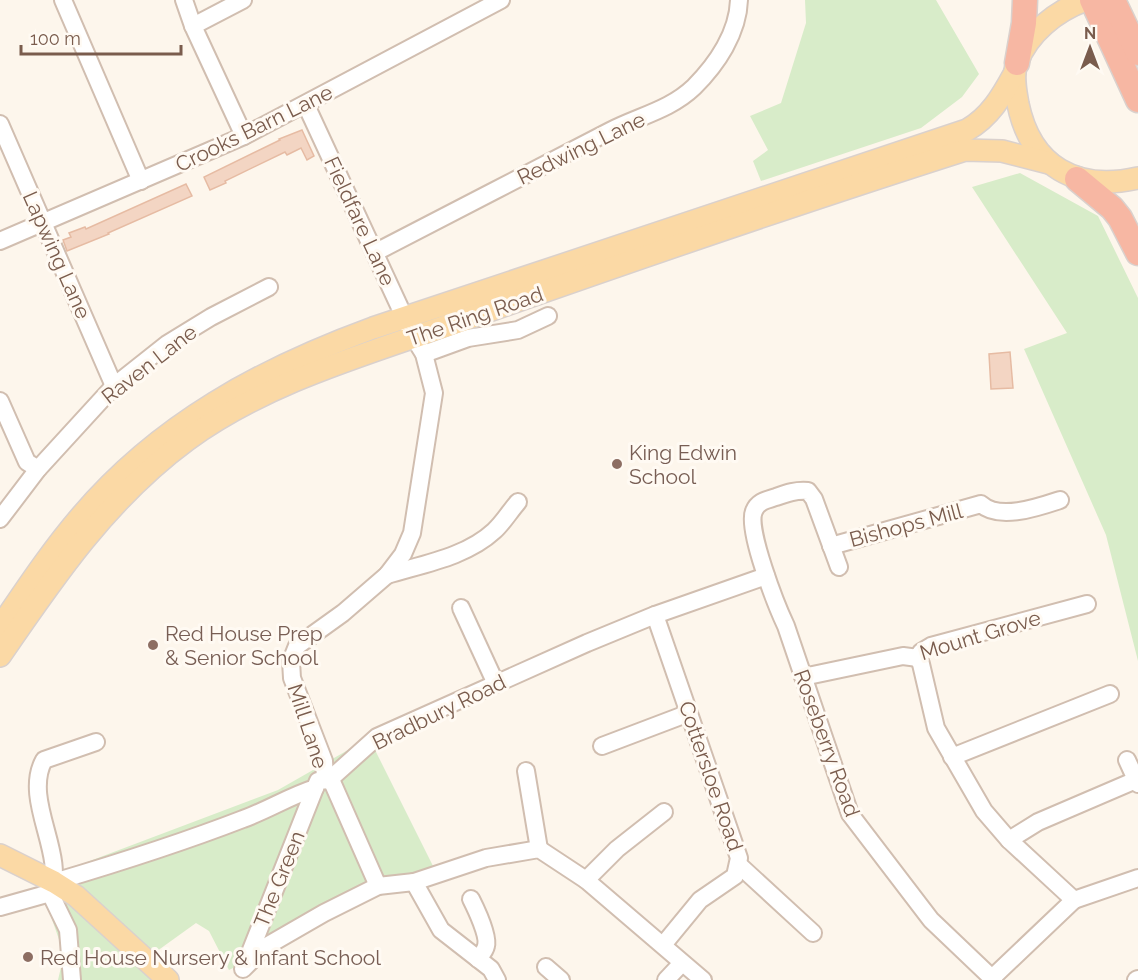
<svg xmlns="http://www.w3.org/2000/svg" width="1138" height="980" font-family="Raleway,sans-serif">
<rect width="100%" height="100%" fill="#fdf6ec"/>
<!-- green -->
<g fill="#d8ecc9">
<polygon points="805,0 936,0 979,74 962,97 921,128 761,181 753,161 768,150 750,116 781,103 806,23"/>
<polygon points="1020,173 1098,216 1138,298 1138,661 1106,535 1024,349 1067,333 972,187"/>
<polygon points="369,738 434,868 229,970 209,931 196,923 139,964 155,980 58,980 64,954 46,902 66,870 278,790"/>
</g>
<!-- building -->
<g fill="#f3d5c3" stroke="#e6bba3" stroke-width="1.5">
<polygon points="302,130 314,156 307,160 301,148 287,155 285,152 225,181 226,183 210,190 204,177 280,140 279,139"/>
<polygon points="186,184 192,196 108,233 109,234 67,251 63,240 71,237 69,233 85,227 86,229"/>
<polygon points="1010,352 1013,388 991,389 989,354"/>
</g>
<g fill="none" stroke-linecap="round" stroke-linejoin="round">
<defs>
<g id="minor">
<polyline points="63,0 141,181"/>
<polyline points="184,0 193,26 244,136"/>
<polyline points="193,26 243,0"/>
<polyline points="306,105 414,338 424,354 434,393 412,533 403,554 387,575 343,613 297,646 291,661 292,678 324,761 325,779"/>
<polyline points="0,124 114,386"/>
<polyline points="0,241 244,136 501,0"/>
<path d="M376,252C454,212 532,171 610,131C639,116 670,110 694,87C717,64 738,33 739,0"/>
<polyline points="424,354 468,338 518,330 548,316"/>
<polyline points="0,401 27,462 38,469"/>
<polyline points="0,519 38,469 114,386 167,344 211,317 269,287"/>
<path d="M831,546L981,504C999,521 1039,507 1060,500"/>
<path d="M839,567L814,499L808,491C796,490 787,493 776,497C767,500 758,501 754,511C746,529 777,607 786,626L850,814L931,920L994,980"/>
<path d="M387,575C423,564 466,557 494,531C503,523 510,511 518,502"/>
<polyline points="461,608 496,684"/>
<polyline points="655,615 739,858 735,876 700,900 663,945"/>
<polyline points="918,658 921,664 936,728 984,811 1009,840 1074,900 992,978"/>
<polyline points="803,677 903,656 918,658 921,652 931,646 1087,604"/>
<polyline points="602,746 689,713"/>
<polyline points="952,757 1110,694"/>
<polyline points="1127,760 1138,784"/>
<polyline points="526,771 539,849"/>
<polyline points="329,780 333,784 378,886"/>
<polyline points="1009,840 1038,822 1136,780"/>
<polyline points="739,865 813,933"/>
<polyline points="586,880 617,849 664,812"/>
<path d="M54,882C118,863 181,843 243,819C268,810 290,796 315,788L318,781L329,780L377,737L587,643L655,615L766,576"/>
<polyline points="414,882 441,930 491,969 497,980"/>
<path d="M471,899C476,909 489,936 486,946C485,951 481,955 478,959"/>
<polyline points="1074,900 1138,878"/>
<polyline points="0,907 50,893"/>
<polyline points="247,960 315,788"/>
<polyline points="546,967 561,980"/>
<polyline points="243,969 265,947 324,913 378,886 414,882 486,858 539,849 586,880 703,980"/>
<path d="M72,980L68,930L50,893C67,855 22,800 44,760L96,742"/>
<polyline points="666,980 682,963"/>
<polyline points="1136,980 1138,979"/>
</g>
<g id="major">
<path d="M1086,0C1056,11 1028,33 1017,63C1012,76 1016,92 1018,104C1031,167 1077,192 1138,178"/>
<path d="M0,627C26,589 51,551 81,516C159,424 261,369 373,328L967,130C990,117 1002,96 1014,74"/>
<path d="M0,656C54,577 108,498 187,440C271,379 372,353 469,318C633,260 799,203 965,150L1002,151L1049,163"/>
<polyline points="0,855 54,882 76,896 168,980"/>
</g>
<g id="highway">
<polyline points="1092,0 1138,100"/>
<polyline points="1113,0 1138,53"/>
<polyline points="1017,63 1024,23 1025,0"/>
<polyline points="1077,179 1112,208 1120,218 1138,253"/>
</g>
</defs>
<!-- minor casing -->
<use href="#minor" stroke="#d1beb0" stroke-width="20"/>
<!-- major casing -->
<use href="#major" stroke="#dad1cd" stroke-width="24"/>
<!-- highway casing -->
<use href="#highway" stroke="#dad1cd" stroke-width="27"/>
<!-- minor -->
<use href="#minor" stroke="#fff" stroke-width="16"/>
<!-- major -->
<use href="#major" stroke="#fbd9a5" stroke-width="21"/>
<!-- highway -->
<use href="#highway" stroke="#f7b7a3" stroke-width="24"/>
</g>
<!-- markers -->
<g fill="#8d6e63" stroke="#fffaf3" stroke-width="2">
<circle cx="617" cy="464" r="6"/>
<circle cx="153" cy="645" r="6"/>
<circle cx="28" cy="957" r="6"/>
</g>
<g text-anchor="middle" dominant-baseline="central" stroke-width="6" stroke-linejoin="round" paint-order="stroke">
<!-- street labels -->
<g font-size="21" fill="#7a5c4d" stroke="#fffaf3">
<text transform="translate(254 128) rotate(-26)">Crooks Barn Lane</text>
<text transform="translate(581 148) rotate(-26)">Redwing Lane</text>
<text transform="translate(360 221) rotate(65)">Fieldfare Lane</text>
<text transform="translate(57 255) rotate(66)">Lapwing Lane</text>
<text transform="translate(475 316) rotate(-19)">The Ring Road</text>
<text transform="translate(149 364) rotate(-38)">Raven Lane</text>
<text transform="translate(906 525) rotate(-15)">Bishops Mill</text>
<text transform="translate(980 635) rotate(-17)">Mount Grove</text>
<text transform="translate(439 712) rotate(-26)">Bradbury Road</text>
<text transform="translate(308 726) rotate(72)">Mill Lane</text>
<text transform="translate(827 743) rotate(70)">Roseberry Road</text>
<text transform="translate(711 776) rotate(71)">Cottersloe Road</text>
<text transform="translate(279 879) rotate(-68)">The Green</text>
</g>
<!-- education labels -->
<g font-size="21" fill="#785e54" stroke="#fffaf3" text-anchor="start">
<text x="629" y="452">King Edwin<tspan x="629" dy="24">School</tspan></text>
<text x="165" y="633">Red House Prep<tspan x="165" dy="24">&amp; Senior School</tspan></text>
<text x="40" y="957">Red House Nursery &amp; Infant School</text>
</g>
</g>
<!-- north arrow -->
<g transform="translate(1090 48)" stroke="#fffaf3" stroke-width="4.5" paint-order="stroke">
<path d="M0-4.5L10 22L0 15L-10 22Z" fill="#7a5c4d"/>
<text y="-9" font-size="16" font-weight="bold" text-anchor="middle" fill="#7a5c4d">N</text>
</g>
<!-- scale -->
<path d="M21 45v9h160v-9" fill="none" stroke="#7a5c4d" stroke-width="3"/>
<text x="30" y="45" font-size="18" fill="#7a5c4d" stroke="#fffaf3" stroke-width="4.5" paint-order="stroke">100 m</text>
</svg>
